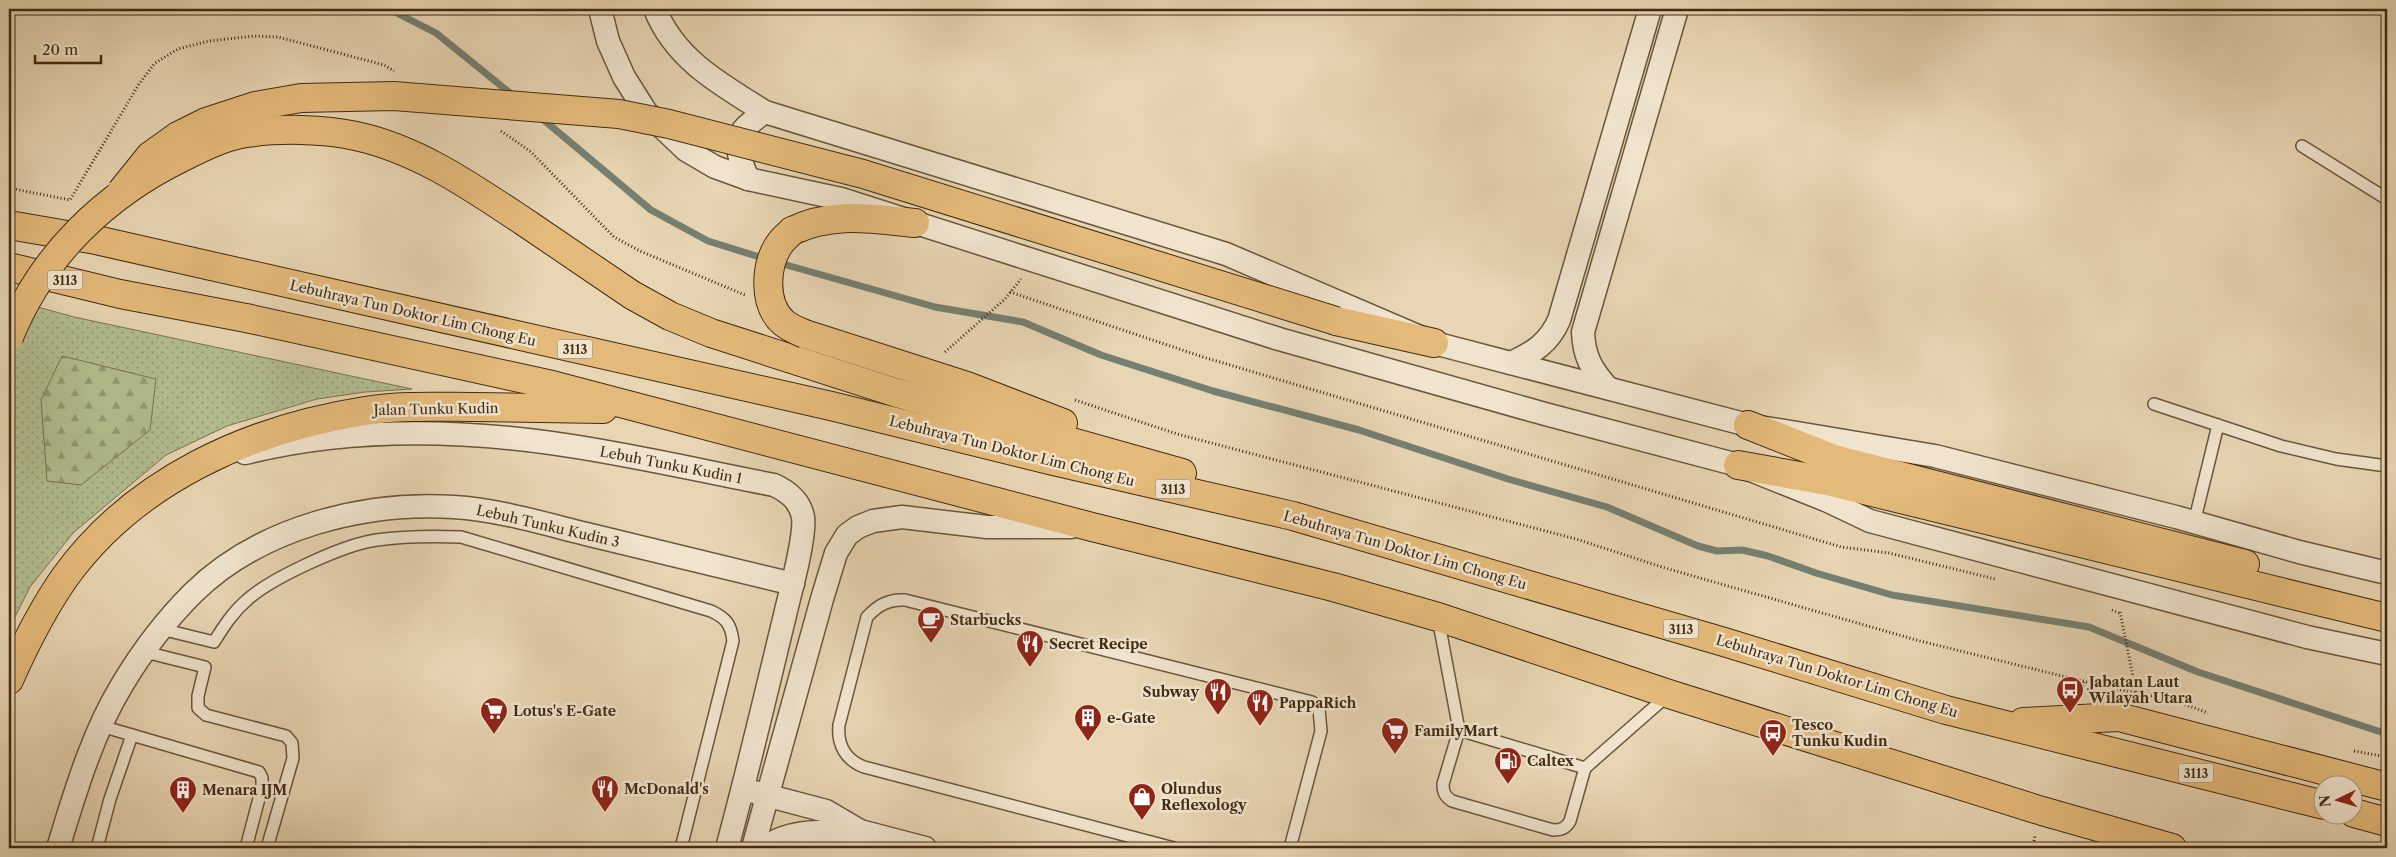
<svg xmlns="http://www.w3.org/2000/svg" width="2396" height="857" font-family="'Libre Caslon Text',serif">
<defs>
<pattern id="grass-dots" width="8" height="8" patternUnits="userSpaceOnUse" patternTransform="scale(1.25)"><rect width="8" height="8" fill="#b2be90"/><path d="M2 2h.1M6 6h.1" fill="none" stroke="#929b74" stroke-width="1.8" stroke-linecap="round"/></pattern>
<pattern id="forest-firs" width="22" height="20" patternUnits="userSpaceOnUse" patternTransform="scale(1.25)"><rect width="22" height="20" fill="#b2be90"/><path d="M5 1l3.5 6h-7zM16 11l3.5 6h-7z" fill="#929b74"/></pattern>
</defs>
<rect width="100%" height="100%" fill="#e8d5b3"/>
<filter id="stains"><feTurbulence type="fractalNoise" baseFrequency=".004" numOctaves="4"/><feColorMatrix values="0 0 0 0 .2 0 0 0 0 .09 0 0 0 0 .02 0 0 0 .5 -.17"/></filter>
<radialGradient id="worn" r=".72"><stop offset=".6" stop-color="#630" stop-opacity="0"/><stop offset="1" stop-color="#630" stop-opacity=".3"/></radialGradient>
<!-- grass -->
<polygon fill="url(#grass-dots)" stroke="#7a7451" points="9,299 74,317 412,389 365,392 317,399 227,426 166,455 73,533 30,587 9,629"/>
<!-- forest -->
<polygon fill="url(#forest-firs)" stroke="#7a7451" points="62,356 156,379 150,430 81,485 47,481 41,400"/>
<g fill="none" stroke-linecap="round" stroke-linejoin="round">
<!-- stream -->
<g stroke="#758072" stroke-width="7">
<polyline points="389,9 436,33 515,97"/>
<polyline points="539,116 651,210 708,241 766,259"/>
<polyline points="776,262 935,307 1023,322 1101,355 1213,391 1359,430 1508,479 1607,507 1698,546 1717,551 1742,550 1768,556 1816,573 1892,595 2089,627 2198,672 2387,734"/>
</g>
<defs>
<g id="lane">
<polyline points="2302,146 2387,199"/>
<polyline points="2154,404 2281,446 2336,459 2387,466"/>
<polyline points="2194,523 2218,425"/>
<polyline points="1438,618 1459,730 1585,768 1668,695"/>
<path d="M161,629L214,642C224,626 233,612 247,600C271,578 345,544 377,540C405,536 433,536 461,537L711,611C726,618 731,624 733,641L681,848"/>
<polyline points="145,652 205,667 198,696 198,708 206,715 286,736 292,743 293,758 267,848"/>
<polyline points="101,726 259,772 262,778 262,787 246,848"/>
<path d="M1459,730L1443,784C1443,793 1445,796 1452,801L1553,830C1562,830 1566,828 1570,821L1585,768"/>
<polyline points="97,848 110,799 132,735"/>
<path d="M1174,848L864,767C846,760 837,745 839,725L867,617C878,605 889,599 905,600L1312,702L1319,709L1321,731L1290,848"/>
</g>
<g id="street">
<polyline points="600,9 608,41 624,77 646,112 686,150 715,167 748,179 841,199 1279,339 1545,414 1738,465 1828,501 1870,521 2307,637 2387,654"/>
<path d="M655,9C675,60 722,85 765,112L1226,254L1434,343L1748,425L1935,456L2176,517L2299,552L2387,573"/>
<path d="M748,179C733,142 731,135 765,112"/>
<path d="M1511,363C1533,353 1549,343 1559,320L1650,9"/>
<path d="M1607,387C1591,369 1584,356 1583,332L1677,9"/>
<path d="M245,453C344,428 450,429 551,443C625,453 701,471 774,485C789,492 800,501 803,517C806,537 790,593 785,615C766,693 748,771 727,848"/>
<polyline points="754,792 826,811 860,831 925,848"/>
<path d="M58,848C75,793 92,734 122,685C141,653 166,620 193,593C259,528 364,501 454,507C499,510 542,523 586,534C655,550 724,567 793,584"/>
<polyline points="753,848 822,599 836,553 847,535 858,527 873,521 902,517 987,527 1071,527"/>
<path d="M764,848C791,828 828,832 860,831"/>
</g>
<g id="highway">
<polyline points="526,223 632,295 670,316 711,333 897,393 1182,473"/>
<polyline points="9,225 96,240 831,406 1053,461 1293,516 1724,642 1946,710 2324,805"/>
<path d="M792,231C833,211 872,219 915,223"/>
<polyline points="9,267 120,294 246,318 552,385 1092,527 1333,587 1438,617 1669,694 2042,811 2172,848"/>
<polyline points="1336,321 1434,343"/>
<polyline points="805,334 967,386 1063,423"/>
<polyline points="1748,425 1834,459 2245,564"/>
<polyline points="1738,465 1827,481 2387,618"/>
<path d="M9,680C25,644 42,610 65,577C135,480 250,429 365,411C401,405 438,407 475,407C517,408 560,408 603,409"/>
<polyline points="2023,722 2119,717 2387,787"/>
<polyline points="2354,813 2387,822"/>
</g>
</defs>
<!-- lane casing -->
<use href="#lane" stroke="#6b563a" stroke-width="14"/>
<!-- street casing -->
<use href="#street" stroke="#6b563a" stroke-width="25"/>
<!-- highway casing -->
<use href="#highway" stroke="#412b12" stroke-width="30"/>
<!-- path -->
<g stroke="#412b12" stroke-width="3" stroke-dasharray="1 2.5" stroke-linecap="butt">
<polyline points="501,131 531,152 614,237 640,251 745,295"/>
<polyline points="9,188 70,200 139,84 155,63 178,49 209,41 254,36 278,37 384,65 394,71"/>
<polyline points="1010,292 1203,357 1841,547 1889,553 1995,579"/>
<polyline points="945,352 1005,299 1021,279"/>
<polyline points="1075,400 1177,434 1576,539 1665,568 1920,641 2111,688 2170,699 2208,713"/>
<polyline points="2112,610 2121,614"/>
<polyline points="2120,612 2136,692"/>
<polyline points="2078,689 2082,689 2084,682"/>
<polyline points="2354,751 2387,757"/>
<polyline points="2016,845 2027,848"/>
<polyline points="2033,848 2035,835"/>
</g>
<!-- lane -->
<use href="#lane" stroke="#f0e4ce" stroke-width="11"/>
<!-- street -->
<use href="#street" stroke="#f0e4ce" stroke-width="22"/>
<!-- highway -->
<use href="#highway" stroke="#e4ba7a" stroke-width="28"/>
<defs>
<g id="highway-bridge">
<polyline points="121,192 150,156 178,136 206,122 255,106 301,98 394,96 619,114 669,124 863,174 1336,321"/>
<path d="M792,231C789,234 784,238 781,242C765,263 762,304 784,323C790,328 798,331 805,334"/>
<path d="M9,337C42,255 105,195 183,157C203,147 225,136 247,133C279,128 325,129 356,136C420,150 473,188 526,223"/>
</g>
</defs>
<!-- highway-bridge casing -->
<use href="#highway-bridge" stroke="#412b12" stroke-width="30" stroke-linecap="butt"/>
<!-- highway-bridge -->
<use href="#highway-bridge" stroke="#e4ba7a" stroke-width="28"/>
</g>
<!-- icons -->
<defs>
<symbol id="cafe-pin" viewBox="-11 -11 22 30"><path d="M0 17L-7.5 6A9.5 9.5 0 1 1 7.5 6Z" fill="#8f2418" stroke="#f0e4ce"/><path d="M-5.5-4.5H6V0H3Q3 3.5 0 3.5H-2.5Q-5.5 3.5-5.5 0ZM3-3.2v2h1.7v-2ZM-6 4.5H4V6H-6Z" fill="#fff"/></symbol>
<symbol id="restaurant-pin" viewBox="-11 -11 22 30"><path d="M0 17L-7.5 6A9.5 9.5 0 1 1 7.5 6Z" fill="#8f2418" stroke="#f0e4ce"/><path d="M-5-6h1v4h1v-4h1v4h1v-4h1v5L-1.5 .5V6h-2V.5L-5-1ZM5-6V6H3V1.5H1.5Q1.5-4 5-6Z" fill="#fff"/></symbol>
<symbol id="bus-pin" viewBox="-11 -11 22 30"><path d="M0 17L-7.5 6A9.5 9.5 0 1 1 7.5 6Z" fill="#8f2418" stroke="#f0e4ce"/><path d="M-5-6H5V4H4V6H2V4H-2V6H-4V4H-5ZM-3.5-4V0h7V-4ZM-3.5 1.2v1.5H-2V1.2ZM2 1.2v1.5H3.5V1.2Z" fill="#fff"/></symbol>
<symbol id="supermarket-pin" viewBox="-11 -11 22 30"><path d="M0 17L-7.5 6A9.5 9.5 0 1 1 7.5 6Z" fill="#8f2418" stroke="#f0e4ce"/><path d="M-6-5.5h2.5l.6 2H6L4.5 2H-2.5L-4.4-4H-6ZM-1.5 3.2a1.3 1.3 0 1 0 .1 0ZM3 3.2a1.3 1.3 0 1 0 .1 0Z" fill="#fff"/></symbol>
<symbol id="building-pin" viewBox="-11 -11 22 30"><path d="M0 17L-7.5 6A9.5 9.5 0 1 1 7.5 6Z" fill="#8f2418" stroke="#f0e4ce"/><path d="M-4-6H4V6H1V3H-1V6H-4ZM-2.5-4.3h1.7v1.8h-1.7ZM.8-4.3h1.7v1.8H.8ZM-2.5-1h1.7V.8h-1.7ZM.8-1h1.7V.8H.8Z" fill="#fff"/></symbol>
<symbol id="fuel-pin" viewBox="-11 -11 22 30"><path d="M0 17L-7.5 6A9.5 9.5 0 1 1 7.5 6Z" fill="#8f2418" stroke="#f0e4ce"/><path d="M-5.5-6h7V0h2V4h1.3V-2.5L3-4.5l.8-.8L6-3V5H2.5V1h-1V6h-7ZM-4.2-4.7v3.2H.2V-4.7Z" fill="#fff"/></symbol>
<symbol id="shop-pin" viewBox="-11 -11 22 30"><path d="M0 17L-7.5 6A9.5 9.5 0 1 1 7.5 6Z" fill="#8f2418" stroke="#f0e4ce"/><path d="M-5-2.5h2.3a2.7 3.5 0 0 1 5.4 0H5L5.5 6h-11ZM-1.5-2.5h3a1.5 2.3 0 0 0-3 0Z" fill="#fff"/></symbol>
</defs>
<g fill-rule="evenodd">
<use href="#cafe-pin" x="915" y="604" width="32" height="43"/>
<use href="#restaurant-pin" x="1014" y="628" width="32" height="43"/>
<use href="#bus-pin" x="2054" y="674" width="32" height="43"/>
<use href="#restaurant-pin" x="1202" y="676" width="32" height="43"/>
<use href="#restaurant-pin" x="1244" y="687" width="32" height="43"/>
<use href="#supermarket-pin" x="478" y="695" width="32" height="43"/>
<use href="#building-pin" x="1072" y="702" width="32" height="43"/>
<use href="#supermarket-pin" x="1379" y="715" width="32" height="43"/>
<use href="#bus-pin" x="1757" y="717" width="32" height="43"/>
<use href="#fuel-pin" x="1492" y="745" width="32" height="43"/>
<use href="#restaurant-pin" x="589" y="773" width="32" height="43"/>
<use href="#building-pin" x="167" y="774" width="32" height="43"/>
<use href="#shop-pin" x="1126" y="781" width="32" height="43"/>
</g>
<g text-anchor="middle" dominant-baseline="central" stroke-width="5" stroke-linejoin="round" paint-order="stroke">
<!-- shield labels -->
<g fill="#f0e4ce" stroke="#76624a" stroke-width="1">
<rect x="47.5" y="270.5" width="35" height="19" rx="4"/>
<rect x="557.5" y="339.5" width="35" height="19" rx="4"/>
<rect x="1155.5" y="479.5" width="35" height="19" rx="4"/>
<rect x="1663.5" y="619.5" width="35" height="19" rx="4"/>
<rect x="2178.5" y="763.5" width="35" height="19" rx="4"/>
</g>
<g font-size="12" font-weight="bold" fill="#412b12">
<text x="65" y="280">3113</text>
<text x="575" y="349">3113</text>
<text x="1173" y="489">3113</text>
<text x="1681" y="629">3113</text>
<text x="2196" y="773">3113</text>
</g>
<!-- street labels -->
<g font-size="14" fill="#412b12" stroke="#f0e4ce">
<text transform="translate(413 313) rotate(13)">Lebuhraya Tun Doktor Lim Chong Eu</text>
<text transform="translate(436 409) rotate(-1)">Jalan Tunku Kudin</text>
<text transform="translate(1012 451) rotate(14)">Lebuhraya Tun Doktor Lim Chong Eu</text>
<text transform="translate(671 465) rotate(11)">Lebuh Tunku Kudin 1</text>
<text transform="translate(548 526) rotate(13)">Lebuh Tunku Kudin 3</text>
<text transform="translate(1405 550) rotate(16)">Lebuhraya Tun Doktor Lim Chong Eu</text>
<text transform="translate(1837 676) rotate(17)">Lebuhraya Tun Doktor Lim Chong Eu</text>
</g>
<!-- poi labels -->
<g font-size="14" font-weight="bold" fill="#412b12" stroke="#f0e4ce" text-anchor="start">
<text x="950" y="620">Starbucks</text>
<text x="1049" y="644">Secret Recipe</text>
<text x="2089" y="682">Jabatan Laut<tspan x="2089" dy="16">Wilayah Utara</tspan></text>
<text x="1199" y="692" text-anchor="end">Subway</text>
<text x="1279" y="703">PappaRich</text>
<text x="513" y="711">Lotus's E-Gate</text>
<text x="1107" y="718">e-Gate</text>
<text x="1792" y="725">Tesco<tspan x="1792" dy="16">Tunku Kudin</tspan></text>
<text x="1414" y="731">FamilyMart</text>
<text x="1527" y="761">Caltex</text>
<text x="624" y="789">McDonald's</text>
<text x="1161" y="789">Olundus<tspan x="1161" dy="16">Reflexology</tspan></text>
<text x="202" y="790">Menara IJM</text>
</g>
</g>
<!-- margin -->
<rect width="2396" height="857" fill="none" stroke="#e8d5b3" stroke-width="30"/>
<rect x="10" y="10" width="2376" height="837" fill="none" stroke="#412b12" stroke-width="2.5"/>
<rect x="15" y="15" width="2366" height="827" fill="none" stroke="#412b12"/>
<!-- north arrow -->
<g transform="translate(2338 800) rotate(265)"><circle r="24" fill="#f0e4ce" stroke="#aa9a83"/>
<path d="M0-4L9 19L0 12L-9 19Z" fill="#8f2418"/>
<text y="-8" font-size="14" font-weight="bold" text-anchor="middle" fill="#412b12">N</text>
</g>
<!-- scale -->
<path d="M35 55v8h66v-8" fill="none" stroke="#412b12" stroke-width="2.5"/>
<text x="42" y="55" font-size="15" fill="#412b12" stroke="#f0e4ce" stroke-width="4" paint-order="stroke">20 m</text>
<rect width="100%" height="100%" filter="url(#stains)"/>
<rect width="100%" height="100%" fill="url(#worn)"/>
</svg>
